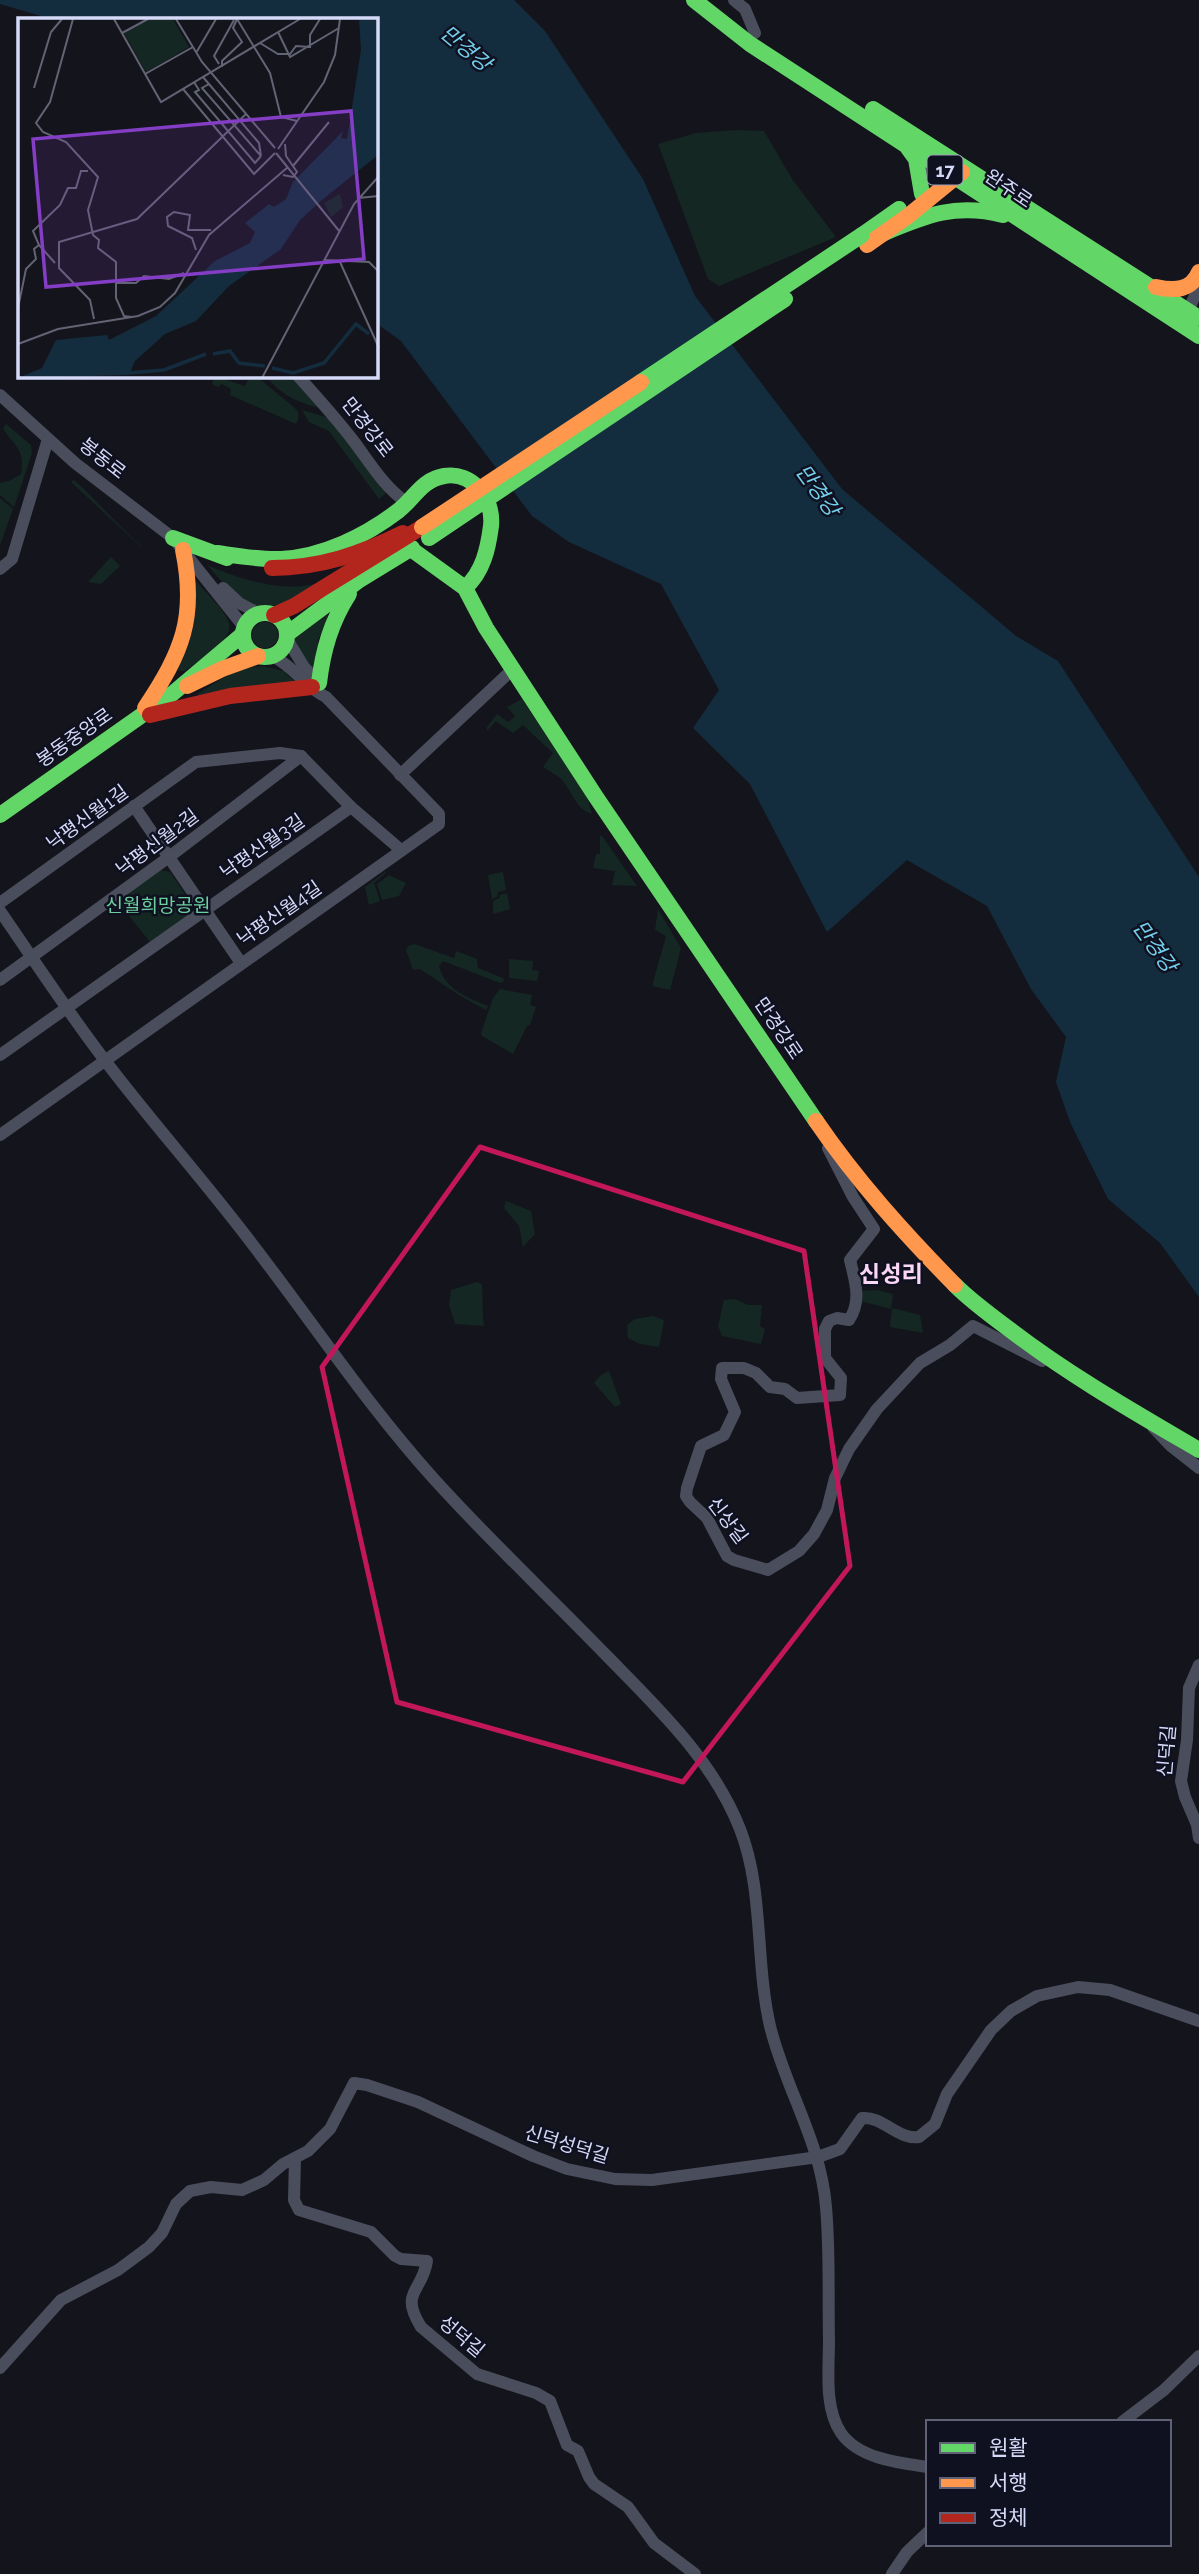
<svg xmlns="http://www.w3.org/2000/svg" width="1199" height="2574" font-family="Raleway,'Noto Sans KR',sans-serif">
<rect width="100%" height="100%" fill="#14141c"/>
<!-- green -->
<g fill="#142723">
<polygon points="736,130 764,131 792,179 836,237 719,286 708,279 658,144 696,133"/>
<path d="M215,376L245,386L250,376H257C264,384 296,407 298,412C299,417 298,420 296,424L230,395L231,389L222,384L218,387L212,384Z"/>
<path d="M268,376H293L320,408C298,403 282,395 267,378Z"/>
<polygon points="302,410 329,418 385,489 385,494 379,499 329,431 309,422"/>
<path d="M6,424L31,445L32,453L14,507L0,495V483L9,481L21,474C26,448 13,446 3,428Z"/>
<path d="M74,480C97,501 118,525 141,546H140L71,482Z"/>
<polygon points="0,498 13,509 0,545"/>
<polygon points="111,557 120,566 101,584 88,582"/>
<path d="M207,565C237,578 276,591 309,585C319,584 330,577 340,574C314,587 278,616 248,603C232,597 219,577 207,565Z"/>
<path d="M196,581C206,593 221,606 228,620C238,639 198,661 185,671H180L178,669L189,644L194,623Z"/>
<polygon points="327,614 329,618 318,639 317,667 310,669 293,637"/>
<circle cx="265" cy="635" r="13"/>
<polygon points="263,666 283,671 298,684 200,696 197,694 238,669"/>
<path d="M522,699L587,797L592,814C575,809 573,792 562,780C557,775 549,771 543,767L553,753L523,725L513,733L496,721L487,731V727L497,714L508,722L515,716L507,707Z"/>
<polygon points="600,835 602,836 637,886 612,885 615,871 593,868 596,854 600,854"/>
<polygon points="160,870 170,872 191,903 191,913 150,942 117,901"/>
<polygon points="386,871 386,873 374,883 380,901 369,905 365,887"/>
<polygon points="503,872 506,890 498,892 497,897 492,899 488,875"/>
<polygon points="389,875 406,883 399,896 382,900 377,884"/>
<polygon points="507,893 510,909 493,914 493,901 499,898 500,895"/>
<polygon points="658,909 681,948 670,990 652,986 666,936 655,930"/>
<path d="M414,944L454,958L456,951L477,959L478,968L503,978L504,981L500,983L443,961L439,966C444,989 468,998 488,1006L486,1010L462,997L420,969L413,970L406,950L408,946Z"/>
<polygon points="509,959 533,961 532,970 539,971 537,981 509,978"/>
<polygon points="500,989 532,995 530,1005 536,1007 530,1025 527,1026 513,1054 482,1036 481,1033 493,998"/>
<polygon points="506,1201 531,1211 535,1234 523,1247 519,1226 504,1208"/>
<path d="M477,1282L482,1284C483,1299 482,1311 484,1326L455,1324L449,1305L451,1290Z"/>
<polygon points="877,1290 893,1294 891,1309 860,1301 860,1291"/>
<polygon points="735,1299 748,1305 762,1305 760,1326 765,1329 761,1344 722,1336 718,1326 724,1300"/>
<polygon points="892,1308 920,1315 923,1333 890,1327"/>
<polygon points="653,1316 664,1320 659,1347 640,1344 628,1338 627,1325 635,1319"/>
<polygon points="609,1371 621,1404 615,1407 594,1383 601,1375"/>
</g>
<!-- water -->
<polygon fill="#142d3e" points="0,0 514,0 545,31 643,179 695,296 842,489 1016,636 1058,661 1199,877 1199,1297 1160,1243 1108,1199 1070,1122 1056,1082 1066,1037 1031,989 987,906 907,860 827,932 750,784 693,728 719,690 661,584 569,542 532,516 401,341 376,323 376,19 51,19 0,4"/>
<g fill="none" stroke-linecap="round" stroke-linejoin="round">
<!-- street -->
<g stroke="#4a4d5c" stroke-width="12">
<polyline points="734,0 745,9 755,33"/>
<polyline points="1186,315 1199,287"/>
<path d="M298,376C317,397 335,417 352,439C369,461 383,486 406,502"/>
<polyline points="0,395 75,463 173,538 244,627"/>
<polyline points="0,569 12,559 48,439"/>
<polyline points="223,588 239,603 260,614"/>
<polyline points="287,639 304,667 320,684"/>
<polyline points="400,775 514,668"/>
<polyline points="134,806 241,963"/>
<polyline points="351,807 401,850"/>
<polyline points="0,903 196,762 280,753 301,756"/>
<path d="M0,911C36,963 71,1017 110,1067C156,1127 207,1184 253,1245C313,1323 368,1406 434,1479C489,1540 550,1597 607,1656C657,1707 713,1760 740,1829C764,1890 755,1961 770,2026C785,2088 821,2142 826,2207C830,2251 828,2296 829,2340C829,2370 824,2408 841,2433C859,2459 900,2463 928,2467"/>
<polyline points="0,980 169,857 301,756"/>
<polyline points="0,1055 351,807 301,756"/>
<path d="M0,1135L439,824V814L326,697C306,688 294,666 272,656"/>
<path d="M828,1148L853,1197L874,1229L850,1260C855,1281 862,1301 849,1320L837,1318L829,1321L825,1329V1358L841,1378L840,1395L797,1398L785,1389L770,1387L756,1373L744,1368H722L721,1379L735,1412L724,1435L701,1446L687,1488L686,1496L690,1502L707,1518L727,1556L734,1560L768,1570L799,1551L814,1534L827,1510L835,1478L849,1449L877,1409L920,1363L950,1345L973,1326L1042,1361"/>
<polyline points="1153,1427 1171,1446 1199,1468"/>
<polyline points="1199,1665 1189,1688 1187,1740 1181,1781 1185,1797 1197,1825 1199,1838"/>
<path d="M295,2158L294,2200L299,2210L371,2232L395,2256L401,2259L427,2261C422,2293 399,2291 421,2327L477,2374L536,2393L550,2401L567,2445L578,2451L589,2477L594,2484L628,2507L654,2543L695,2574"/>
<path d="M0,2368L61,2300L118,2270L149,2247L162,2233L176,2204L190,2191L211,2187L242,2190L264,2180L283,2164L308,2151L330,2129L354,2083L367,2085L418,2102L533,2156L567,2169L615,2179L652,2180L818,2157L840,2149L862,2118C883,2116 897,2140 919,2137L935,2124L947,2094L991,2030L1011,2011L1037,1996L1078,1987L1110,1990L1199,2021"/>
<polyline points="1122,2422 1164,2390 1199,2356"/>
<polyline points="892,2574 907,2552 928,2532"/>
</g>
<!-- fast -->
<g stroke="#63d668" stroke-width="16">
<polyline points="694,0 750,44 1199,336"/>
<polyline points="873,109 1199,318"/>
<polyline points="908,148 916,159 922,194"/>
<path d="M884,233C927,215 956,203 1003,215"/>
<polyline points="862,235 899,209"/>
<polyline points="173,538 227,558"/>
<polyline points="411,549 465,588 486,628 596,797 816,1121"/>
<path d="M217,553C238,556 260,560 281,559C323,557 365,536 398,511C414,499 421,480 444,476C472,471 494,499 491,526C488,549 483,572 465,588"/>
<circle cx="265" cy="635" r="22"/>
<polyline points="287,634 358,581 412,548"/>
<path d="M319,683C323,650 331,622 349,594"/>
<polyline points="0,815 172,694 243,634"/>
<path d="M955,1285C971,1301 990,1315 1009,1329C1069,1375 1134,1412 1199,1450"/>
</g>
<!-- slow -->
<g stroke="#ff974d" stroke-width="16">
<polyline points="867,245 908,216 962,172"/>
<path d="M1156,287C1174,291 1191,291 1199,272"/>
<polyline points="187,686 222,669 258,656"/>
<path d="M145,708C182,652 197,618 183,550"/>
<path d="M816,1121C857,1181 904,1233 955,1285"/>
</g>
<!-- jam -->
<g stroke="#b3261e" stroke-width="16">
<path d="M272,568C320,568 361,554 403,533"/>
<polyline points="274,615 294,606 422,527"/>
<polyline points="150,715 230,696 312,687"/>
</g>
<!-- fast-bridge -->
<g stroke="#63d668" stroke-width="16">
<polyline points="641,382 862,235"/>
<polyline points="429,538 785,299"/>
</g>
<!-- slow-bridge -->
<polyline stroke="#ff974d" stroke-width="16" points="422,527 641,382"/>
</g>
<!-- marked area -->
<path fill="none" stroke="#c2185b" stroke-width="5" stroke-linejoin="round" d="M480,1147L804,1251L850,1566L683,1782L397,1702L322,1367Z"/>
<g text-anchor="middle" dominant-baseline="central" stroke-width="5" stroke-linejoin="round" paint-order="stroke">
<!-- shield labels -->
<rect fill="#101120" stroke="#9b9eb8" stroke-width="2" x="927.5" y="155.5" width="35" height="29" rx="5"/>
<g font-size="18" font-weight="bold" fill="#d6daf9">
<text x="945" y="170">17</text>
</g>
<!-- street labels -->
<g font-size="19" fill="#d6daf9" stroke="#101120">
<text transform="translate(1009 188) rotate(34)">완주로</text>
<text transform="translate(368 427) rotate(52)">만경강로</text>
<text transform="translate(103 458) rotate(38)">봉동로</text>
<text transform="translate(74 737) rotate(-35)">봉동중앙로</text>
<text transform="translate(87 817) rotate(-36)">낙평신월1길</text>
<text transform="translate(157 842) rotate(-37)">낙평신월2길</text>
<text transform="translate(262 846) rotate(-35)">낙평신월3길</text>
<text transform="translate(279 913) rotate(-35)">낙평신월4길</text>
<text transform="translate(779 1028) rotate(56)">만경강로</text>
<text transform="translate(728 1520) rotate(53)">신상길</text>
<text transform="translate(1166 1751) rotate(-85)">신덕길</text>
<text transform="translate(567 2144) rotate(17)">신덕성덕길</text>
<text transform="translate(462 2336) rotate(40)">성덕길</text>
</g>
<!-- park labels -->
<g font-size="19" fill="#6ccf9f" stroke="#101120">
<text x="158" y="905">신월희망공원</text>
</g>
<!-- water labels -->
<g font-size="21" font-style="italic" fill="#72cfeb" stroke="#101120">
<text transform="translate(466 48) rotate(40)">만경강</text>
<text transform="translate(818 490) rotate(54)">만경강</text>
<text transform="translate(1155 946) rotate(54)">만경강</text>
</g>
<!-- quarter labels -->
<g font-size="23" font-weight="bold" fill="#f9d7f5" stroke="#101120">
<text x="891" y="1273">신성리</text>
</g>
</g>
<!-- overview -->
<g transform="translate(18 18)">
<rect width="360" height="360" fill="#14141c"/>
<path d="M132,1H155L171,29L128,54L106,15ZM322,176L325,189L313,199L306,185Z" fill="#142723"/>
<path d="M341,1H360V137L304,182L282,202L263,231L211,268L178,303L147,316L117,343L111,357L0,360L24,350L38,322L89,317L91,322L138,298L197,243L232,225L237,214L227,205L251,186L256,189L268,181L275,164L325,113L323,120L329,121L343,32Z" fill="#142d3e"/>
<path fill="none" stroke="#142d3e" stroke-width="3.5" d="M195,336L212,333L221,345L247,348M254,350L275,355L306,345L338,306L351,316M109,355L146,352L188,336"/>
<path fill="none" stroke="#626374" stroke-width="2" d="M55,1L32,84L18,105L25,114L48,124L80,159L70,192L75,217L81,222L80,230L98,244V280L106,298L114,299M96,1L143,84L282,1M158,1L184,44L257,130M219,1L252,55L263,99L279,103M260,14L272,39L321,10M104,15L130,1M242,25L260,36H272L278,28L292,29V17L302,1M178,35L198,1M201,46L196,38L216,2M204,49V43L224,24L215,10L219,1M127,56L175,29M185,59L241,125L243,138M176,64L181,72L177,74L237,145L243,138M191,66L184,70L243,138M16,70L33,14L44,1M165,71L236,156L257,135M260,131L306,64L317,37L322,1M258,135L322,214M275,148L311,104M265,157L275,159L279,154L268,138L267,126M340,180L361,178M21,227L37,245M178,232L174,220L150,208L149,199L156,194L172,197L170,212H193M306,242L351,244L361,254M322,244L361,330M97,265H118L126,258L151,261L166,255M0,290L8,251L18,241L16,231L21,227L15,213L42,187L50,170H58L63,153H70M76,301L72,282L41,250V224L119,201L228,96M0,326L40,311L120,298L142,289L157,275L191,217L270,149M244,360L336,186L361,158"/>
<path fill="#843dc5" fill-opacity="0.15" stroke="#843dc5" stroke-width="3.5" d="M333,93L346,241L28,269L15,121Z"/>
<rect width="360" height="360" fill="none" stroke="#d6daf9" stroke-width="3.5"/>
</g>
<!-- legend -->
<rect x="926" y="2420" width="245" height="126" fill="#101120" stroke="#5f6177" stroke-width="2"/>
<rect x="940" y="2443" width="35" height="10" fill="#63d668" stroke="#5f6177" stroke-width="2"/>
<text x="989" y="2455" font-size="21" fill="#d6daf9">원활</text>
<rect x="940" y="2478" width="35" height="10" fill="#ff974d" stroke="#5f6177" stroke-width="2"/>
<text x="989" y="2490" font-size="21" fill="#d6daf9">서행</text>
<rect x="940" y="2513" width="35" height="10" fill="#b3261e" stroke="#5f6177" stroke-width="2"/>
<text x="989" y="2525" font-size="21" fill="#d6daf9">정체</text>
</svg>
